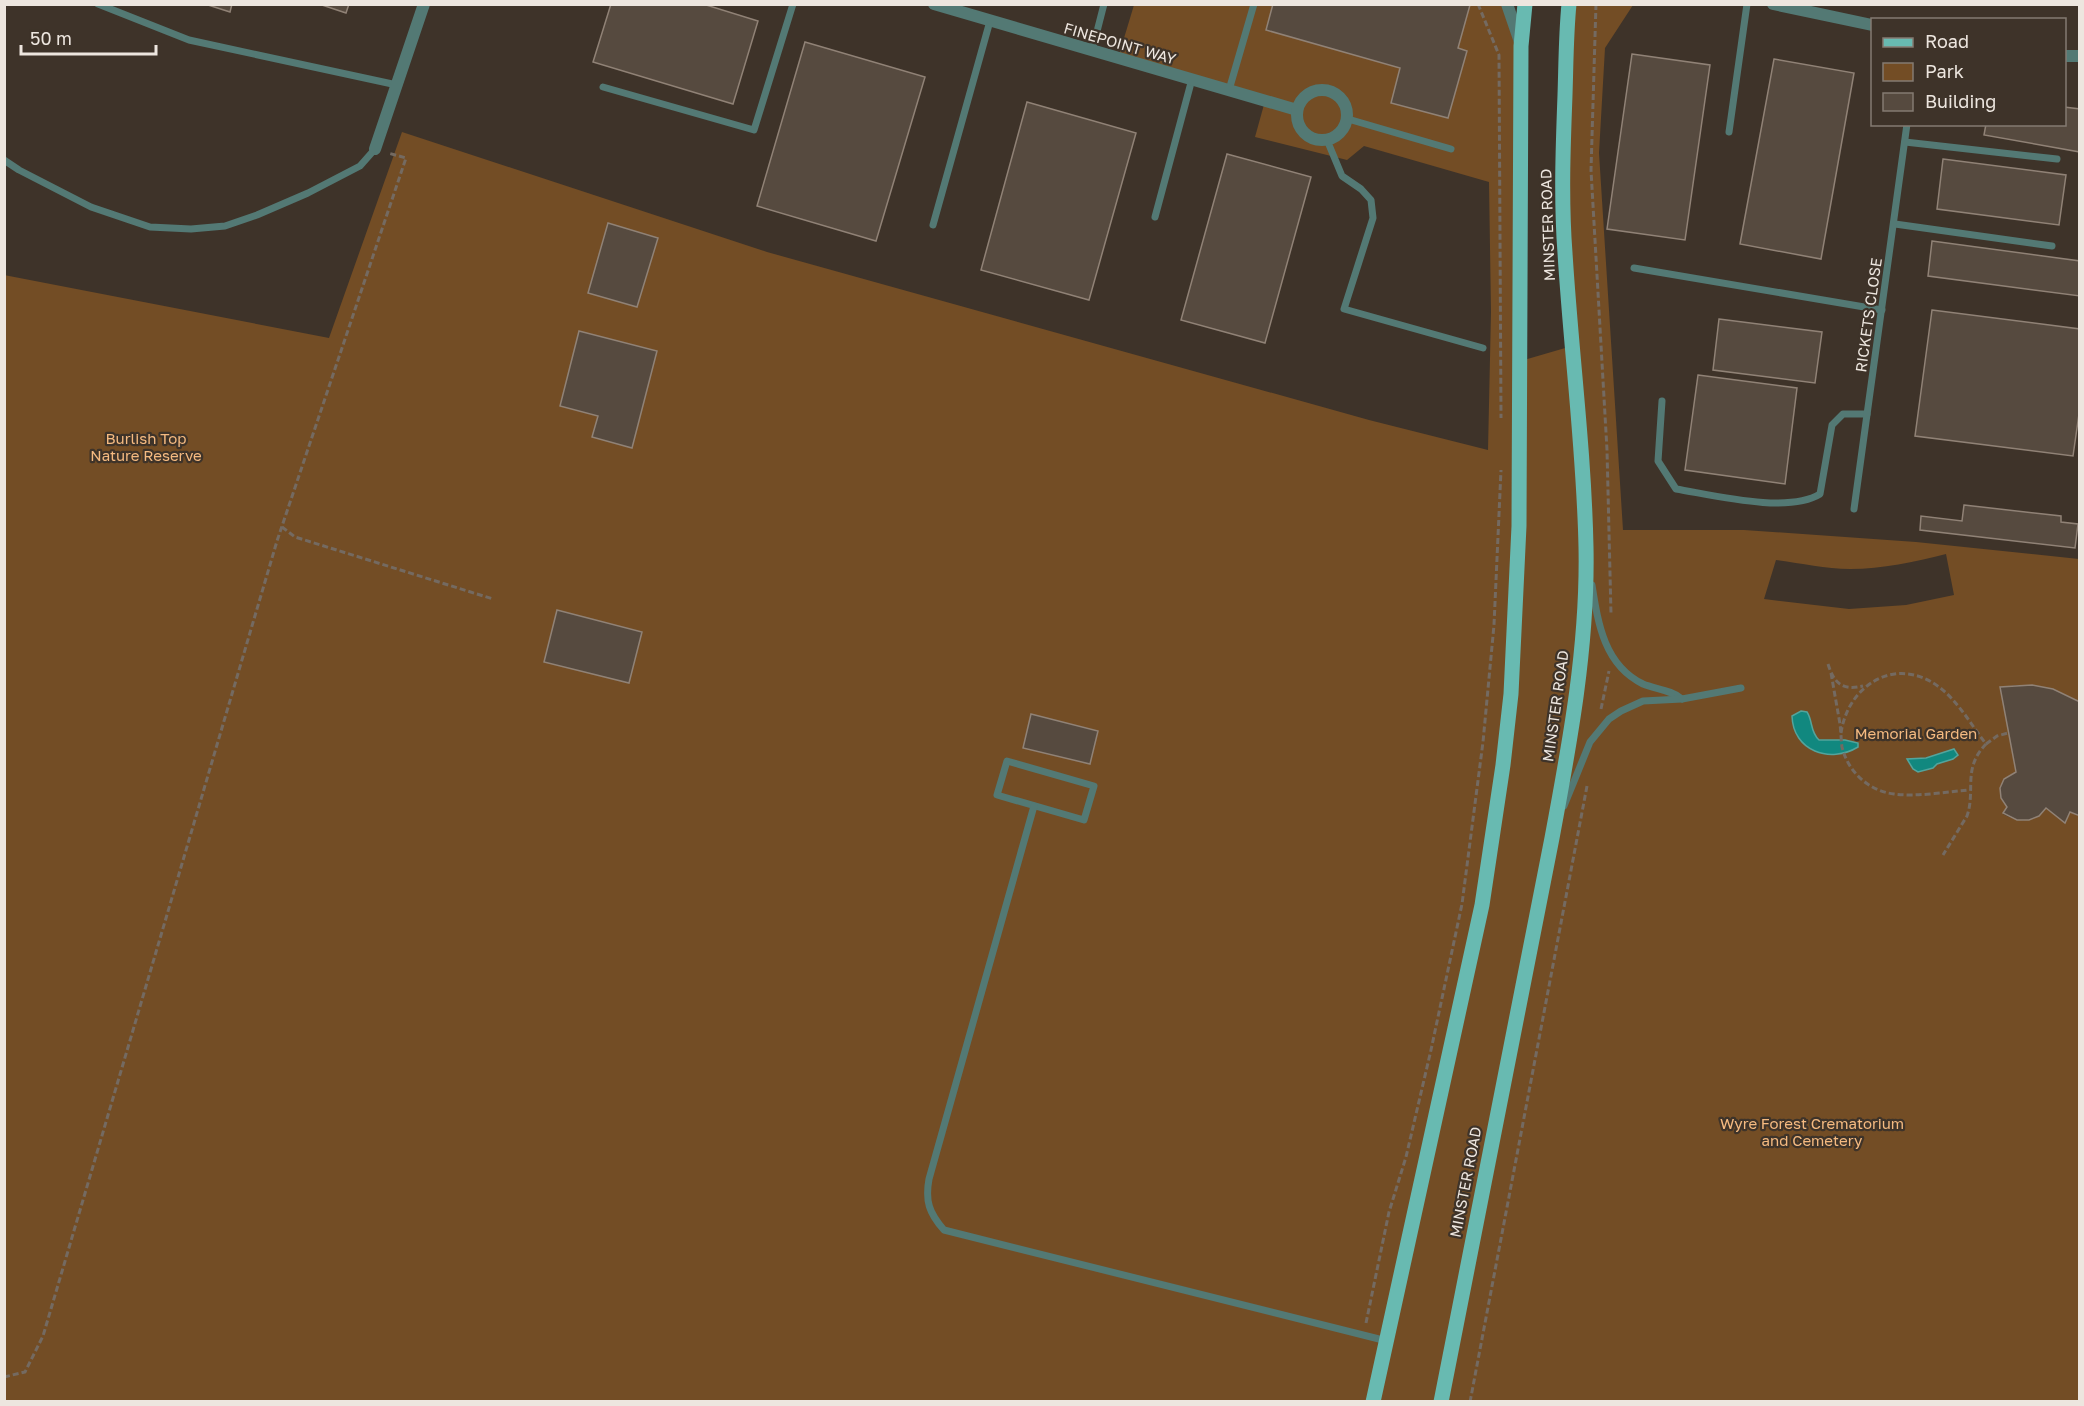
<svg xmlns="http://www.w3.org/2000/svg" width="2084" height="1406" font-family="'Golos Text',sans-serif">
<rect width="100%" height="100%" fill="#3e3329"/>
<!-- green -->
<path fill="#734d25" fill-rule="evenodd" d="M1134,5H1507L1521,46V361L1572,346L1565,252L1569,5H1633L1605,48L1599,153L1623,530H1744L1916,542L2079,559V702C2049,687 2034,682 2000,687L2016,772C2000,778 1996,794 2007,807L2003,814C2018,823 2035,823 2046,808L2065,822L2070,812L2079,816V1401H5L4,275L329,338L402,132L767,252L1369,420L1488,450L1491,312L1489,182L1364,146L1347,160L1255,137L1265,101L1118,58ZM1946,554L1954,595L1906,605L1849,609L1764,599L1776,560C1800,563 1825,569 1850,569C1883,569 1914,562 1946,554Z"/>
<!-- water -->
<g fill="#11887f" stroke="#53a49c" stroke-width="1.5">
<path d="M1801,711L1807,712C1813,721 1810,732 1819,740H1845L1858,743V747C1830,764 1793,751 1792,716Z"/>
<polygon points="1954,749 1958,755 1953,759 1937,764 1933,768 1918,772 1913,769 1907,759 1926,758"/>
</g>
<!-- building -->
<g fill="#564a3f" stroke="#908276" stroke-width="1.5">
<polygon points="205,4 232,4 230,12"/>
<polygon points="319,4 349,4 346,13"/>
<polygon points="611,4 703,4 758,21 733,104 593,62"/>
<polygon points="1273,4 1470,5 1458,48 1467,51 1448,118 1391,103 1400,68 1266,30"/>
<polygon points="805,42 925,77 876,241 757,206"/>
<polygon points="1632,54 1710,65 1685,240 1607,229"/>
<polygon points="1774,59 1854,73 1821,259 1740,244"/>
<polygon points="1027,102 1136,133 1089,300 981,270"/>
<polygon points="2064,107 2080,109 2080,152 1984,135 1986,124 2064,124"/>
<polygon points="1227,154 1311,177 1265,343 1181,320"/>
<polygon points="1943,159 2066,175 2059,225 1937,209"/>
<polygon points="608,223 658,238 637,307 588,293"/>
<polygon points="1932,241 2080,261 2080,296 1928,276"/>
<polygon points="1932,310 2080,329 2080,407 2073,456 1915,436"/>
<polygon points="1719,319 1822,332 1815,383 1713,370"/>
<polygon points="579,331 657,351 632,448 592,437 598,416 560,406"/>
<polygon points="1698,375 1797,388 1785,484 1685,470"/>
<polygon points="1964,505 2061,516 2061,522 2078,524 2075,548 1920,530 1921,516 1962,521"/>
<polygon points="557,610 642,632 629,683 544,662"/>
<polygon points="2032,685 2053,689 2080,702 2080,816 2070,812 2065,823 2046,808 2039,816 2029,820 2017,820 2003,813 2007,807 2001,798 2000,788 2004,779 2016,772 2000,687"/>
<polygon points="1031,714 1098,731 1090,764 1023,748"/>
</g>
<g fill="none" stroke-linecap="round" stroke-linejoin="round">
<!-- path -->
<g stroke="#746a61" stroke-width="3" stroke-dasharray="6 3" stroke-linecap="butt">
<polyline points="1478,4 1499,55 1501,418"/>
<polyline points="1596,4 1591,170 1607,450 1611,614"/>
<polyline points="282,527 295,537 493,599"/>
<path d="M1828,664C1834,683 1842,691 1863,686"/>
<path d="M1831,673C1834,690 1837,707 1840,724C1841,732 1841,740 1842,747C1848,772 1869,791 1894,794C1918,797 1945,792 1969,790"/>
<polyline points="1601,709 1609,671"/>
<path d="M1841,733C1848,684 1897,655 1939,687C1958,701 1972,726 1986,744C1962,769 1976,790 1967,816L1943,855"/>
<polyline points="1986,744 1997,736 2008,733"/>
<polyline points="1366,1323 1389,1212 1406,1157 1431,1050 1462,904 1483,742 1494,625 1501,470"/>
<polyline points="4,1377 25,1372 43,1336 277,541 406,158 388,153"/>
<polyline points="1470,1402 1587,786"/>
</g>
<!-- service -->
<g stroke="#537974" stroke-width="7">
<polyline points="98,4 189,40 397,85"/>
<polyline points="1092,51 1104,4"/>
<polyline points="603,87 754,130 793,4"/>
<polyline points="1229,90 1254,4"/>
<polyline points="1348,119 1451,149"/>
<polyline points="1729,132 1747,4"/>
<polyline points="1327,140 1342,176 1361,189 1371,200 1373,218 1344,309 1483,348"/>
<polyline points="1905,142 2057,159"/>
<polyline points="4,160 19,170 91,207 150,227 191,229 225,226 257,215 308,193 360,166 375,149"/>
<polyline points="1155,217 1192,79"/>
<polyline points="1895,224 2052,246"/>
<polyline points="933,225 990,21"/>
<polyline points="1634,268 1882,310"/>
<path d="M1662,401L1658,461L1676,489C1713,495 1788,514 1820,494L1832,425L1843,414H1867"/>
<polyline points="1854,509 1907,124"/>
<path d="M1592,585C1598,623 1604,665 1643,684C1655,689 1672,690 1682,699"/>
<polygon points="1007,761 1094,786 1084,820 997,795"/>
<path d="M1034,806L929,1179C925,1201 929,1213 944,1230L1387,1341"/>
<polyline points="1564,806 1590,742 1609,719 1621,711 1643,701 1682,699 1741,688"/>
</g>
<!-- minor -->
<g stroke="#537974" stroke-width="12">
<polyline points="934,4 1297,110"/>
<polyline points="1507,4 1520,42"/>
<polyline points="1773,4 1872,25"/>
<polyline points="2064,56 2080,56"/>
<circle cx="1322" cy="115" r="25"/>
<polyline points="375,149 424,4"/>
</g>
<!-- primary -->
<g stroke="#68bab1" stroke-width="15">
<polyline points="1373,1402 1482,905 1503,765 1511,694 1519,526 1521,46 1525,4"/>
<path d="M1441,1402L1552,838C1570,742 1588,645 1586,547C1584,448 1571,351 1565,253C1561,200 1563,148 1565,95C1566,65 1566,34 1569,4"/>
</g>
</g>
<g text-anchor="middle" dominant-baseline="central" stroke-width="4.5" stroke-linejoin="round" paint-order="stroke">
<!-- street labels -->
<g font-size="15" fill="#ede6df" stroke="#3e3329">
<text transform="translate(1120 43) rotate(16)">FINEPOINT WAY</text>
<text transform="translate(1547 225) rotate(-92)">MINSTER ROAD</text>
<text transform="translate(1868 315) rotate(-82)">RICKETS CLOSE</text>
<text transform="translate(1555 706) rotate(-82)">MINSTER ROAD</text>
<text transform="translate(1465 1182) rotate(-79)">MINSTER ROAD</text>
</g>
<!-- park labels -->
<g font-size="15" fill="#f5ba80" stroke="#3e3329">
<text x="146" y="438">Burlish Top<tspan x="146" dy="17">Nature Reserve</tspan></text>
<text x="1916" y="733">Memorial Garden</text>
<text x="1812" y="1123">Wyre Forest Crematorium<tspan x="1812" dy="17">and Cemetery</tspan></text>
</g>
</g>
<!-- border -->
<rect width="2084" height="1406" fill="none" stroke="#ede6df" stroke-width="12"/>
<!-- legend -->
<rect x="1871" y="18" width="195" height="108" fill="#3e3329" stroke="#847b72" stroke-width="1.5"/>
<rect x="1883" y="38" width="30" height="9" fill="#68bab1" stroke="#847b72" stroke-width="1.5"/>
<text x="1925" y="48" font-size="18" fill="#ede6df">Road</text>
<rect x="1883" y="63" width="30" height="18" fill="#734d25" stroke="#847b72" stroke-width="1.5"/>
<text x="1925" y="78" font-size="18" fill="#ede6df">Park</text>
<rect x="1883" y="93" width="30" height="18" fill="#564a3f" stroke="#847b72" stroke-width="1.5"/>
<text x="1925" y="108" font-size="18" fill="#ede6df">Building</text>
<!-- scale -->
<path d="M21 45v9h135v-9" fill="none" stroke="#ede6df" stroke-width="3"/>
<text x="30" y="45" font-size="18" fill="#ede6df" stroke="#3e3329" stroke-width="4.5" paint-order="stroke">50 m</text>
</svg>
